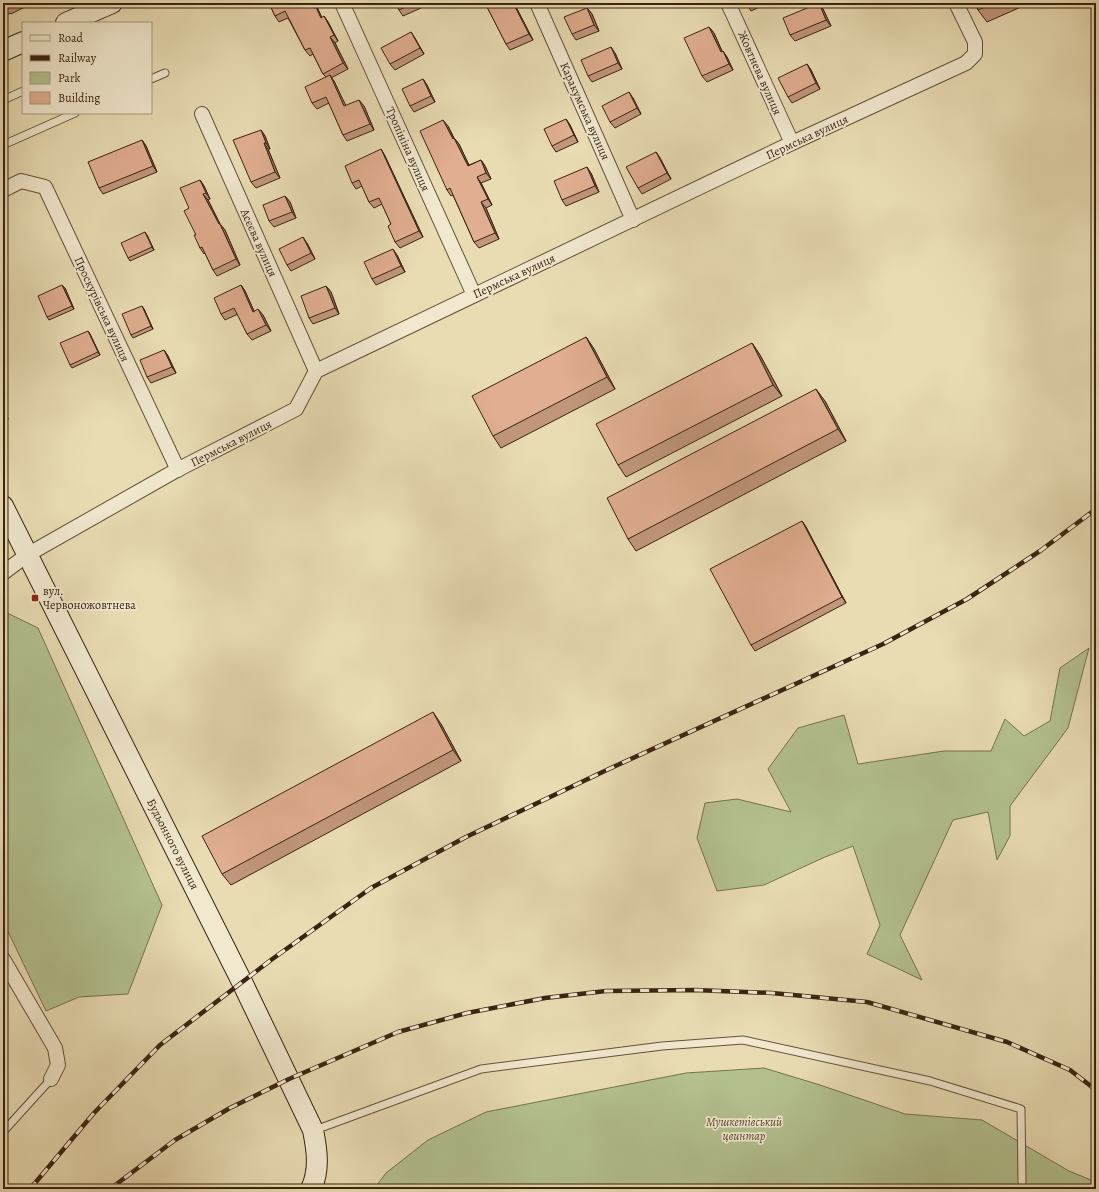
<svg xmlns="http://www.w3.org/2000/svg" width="1099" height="1192" font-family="Alegreya,serif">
<rect width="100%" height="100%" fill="#e9dcb3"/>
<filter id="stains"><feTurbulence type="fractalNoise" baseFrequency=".005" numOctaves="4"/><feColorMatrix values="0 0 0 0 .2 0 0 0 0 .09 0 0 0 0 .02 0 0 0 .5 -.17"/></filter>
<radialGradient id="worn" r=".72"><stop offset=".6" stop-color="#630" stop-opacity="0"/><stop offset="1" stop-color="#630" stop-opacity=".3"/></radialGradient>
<!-- green -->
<g fill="#b3c18f" stroke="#767250">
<polygon points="3,611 38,628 162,905 128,994 79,997 46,1011 3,921"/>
<polygon points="1089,648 1068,728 1010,806 1010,836 997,860 988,812 953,820 900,935 922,980 867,954 880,925 853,846 825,857 764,885 717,891 697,838 705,803 737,799 791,812 768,769 798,728 844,715 858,764 944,751 991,751 1005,719 1024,736 1050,721 1060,668"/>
<polygon points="764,1068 820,1085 905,1114 982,1120 1069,1171 1096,1182 1096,1189 374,1189 386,1173 428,1140 486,1112 686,1073"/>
</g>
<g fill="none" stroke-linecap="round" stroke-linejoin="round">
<defs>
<g id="lane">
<polyline points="151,79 165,73"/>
<polyline points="3,100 23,91"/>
<polyline points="3,145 75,113"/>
<polyline points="315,1130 481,1069 662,1046 743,1040 930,1081 1021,1109 1022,1182"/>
<polyline points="3,1132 51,1079"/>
</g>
<g id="street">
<polyline points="342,3 474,295"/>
<polyline points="537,3 633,220"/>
<polyline points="728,3 792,143"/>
<polyline points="202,114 316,371"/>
<polyline points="3,190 21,181 45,187 178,470"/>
<polyline points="3,573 27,555 175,471 296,409 316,371 792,143 966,63 975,54 975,42 956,3"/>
<polyline points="3,959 55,1048 58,1065 51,1079"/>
</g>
<g id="secondary">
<polyline points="66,23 112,3"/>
<polyline points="3,51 23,42"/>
<path d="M3,506L242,982L313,1130C317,1150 320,1170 311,1189"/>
</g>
</defs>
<!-- lane casing -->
<use href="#lane" stroke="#66513a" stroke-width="9"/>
<!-- street casing -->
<use href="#street" stroke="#66513a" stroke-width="16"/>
<!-- secondary casing -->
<use href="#secondary" stroke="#3a2311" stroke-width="22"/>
<!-- lane -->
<use href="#lane" stroke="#f1e8ce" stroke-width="7"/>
<!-- street -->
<use href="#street" stroke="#f1e8ce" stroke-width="14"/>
<!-- secondary -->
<use href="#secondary" stroke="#f1e8ce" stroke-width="20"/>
<defs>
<g id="rail">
<polyline points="30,1189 94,1113 160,1045 271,960 371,888 466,837 611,768 883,644 967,599 1040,551 1096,509"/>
<polyline points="110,1189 175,1140 230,1108 289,1079 398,1032 467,1013 545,998 606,991 695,990 772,993 867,1002 1007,1042 1070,1070 1096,1090"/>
</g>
</defs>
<!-- rail casing -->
<use href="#rail" stroke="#3a2311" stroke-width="4.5"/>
<!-- rail -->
<use href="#rail" stroke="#f1e8ce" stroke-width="3" stroke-dasharray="9" stroke-linecap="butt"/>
</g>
<!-- wall -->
<g fill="#c1967c" stroke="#3a2311">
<polygon points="3,3 23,3 25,7 11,14 10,13 3,17"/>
<polygon points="269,3 315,3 322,18 324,16 328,22 338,41 335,43 348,69 331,78 334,81 345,106 364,106 374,130 347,141 343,135 329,103 317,109 312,103 326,77 323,74 313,54 310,56 305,50 288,18 279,22 275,16"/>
<polygon points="395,3 429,3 430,4 403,16 399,10"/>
<polygon points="485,3 514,3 533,40 510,50 506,44"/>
<polygon points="746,3 768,3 751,11"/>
<polygon points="975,3 1030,3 987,22 978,10"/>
<polygon points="587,8 592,14 599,31 576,40 572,34"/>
<polygon points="823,9 831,26 795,41 790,35"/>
<polygon points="709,27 714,33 722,51 727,57 733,70 707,82 702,76"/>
<polygon points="411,32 424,54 395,70 390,64"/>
<polygon points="615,53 622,69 592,82 588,76"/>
<polygon points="807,64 811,70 820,89 792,103 788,97"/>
<polygon points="423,79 427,85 435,102 414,112 410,106"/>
<polygon points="633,98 641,114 615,128 610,122"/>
<polygon points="566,119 570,125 578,142 556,152 552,146"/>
<polygon points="448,126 454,138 459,144 469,165 481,160 485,166 491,179 481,183 492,205 486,208 499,239 479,248 474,242 453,195 451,196 447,190"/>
<polygon points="261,130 265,136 270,149 268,149 280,178 256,188 251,182"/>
<polygon points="142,140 146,146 157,172 103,194 99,188"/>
<polygon points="381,149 385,156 423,237 400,248 395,242 391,224 382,204 374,208 369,202 362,186 356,189 352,183"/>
<polygon points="656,152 660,158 671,179 642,194 638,188"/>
<polygon points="591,173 599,192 566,206 562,200"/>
<polygon points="200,180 204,186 210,199 208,200 220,224 225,230 240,265 217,276 213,270 205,253 204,254 200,248 196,235"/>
<polygon points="285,196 290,202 296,218 274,227 269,221"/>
<polygon points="147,235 154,250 130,261 128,258"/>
<polygon points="307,243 315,259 291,271 287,265"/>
<polygon points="397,255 405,272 376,285 372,279"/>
<polygon points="241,285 245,291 254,311 263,315 271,331 252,340 247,334 238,314 225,320 221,314"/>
<polygon points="326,286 331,292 339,314 313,324 309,318"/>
<polygon points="65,288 74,309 49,320 47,317"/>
<polygon points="144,309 153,329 133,338 131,335"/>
<polygon points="88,331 90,334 100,355 72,368 70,365"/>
<polygon points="586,337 594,349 615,389 501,448 493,436"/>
<polygon points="752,343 760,355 782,396 626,477 618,465"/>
<polygon points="164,350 168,356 176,373 151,383 147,377"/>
<polygon points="825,401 846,441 636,551 628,539"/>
<polygon points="3,409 8,419 3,421"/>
<polygon points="802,521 806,527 846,603 755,651 751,645"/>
<polygon points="441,724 461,761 231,885 222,874"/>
</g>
<!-- shaded-wall -->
<g fill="#9d7a65" stroke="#3a2311">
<polygon points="314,3 315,3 325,24 321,18"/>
<polygon points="513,3 514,3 533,40 529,34"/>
<polygon points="819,3 823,9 831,26 826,20"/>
<polygon points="587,8 592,14 599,31 594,25"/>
<polygon points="324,16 328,22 338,41 334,35"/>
<polygon points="709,27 714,33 725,58 721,52"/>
<polygon points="411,32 415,38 424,54 420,48"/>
<polygon points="330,37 335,43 348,69 343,63"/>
<polygon points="611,47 615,53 622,69 618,63"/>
<polygon points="723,51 727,57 733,70 729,64"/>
<polygon points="807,64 811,70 820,89 816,83"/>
<polygon points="330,75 334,81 349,112 344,106"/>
<polygon points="423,79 427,85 435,102 431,96"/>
<polygon points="629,92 633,98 641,114 637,108"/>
<polygon points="359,100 364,106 374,130 370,124"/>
<polygon points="566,119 570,125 578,142 574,135"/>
<polygon points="443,120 448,126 457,145 453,139"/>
<polygon points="261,130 265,136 270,149 266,143"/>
<polygon points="454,138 459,144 472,172 468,166"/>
<polygon points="142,140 146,146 157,172 153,166"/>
<polygon points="264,143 268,149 280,178 275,172"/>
<polygon points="381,149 385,156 423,237 419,231"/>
<polygon points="656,152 660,158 671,179 667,173"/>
<polygon points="481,160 485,166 491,179 486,173"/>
<polygon points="587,167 591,173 599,192 595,186"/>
<polygon points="477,177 481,183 492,205 488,199"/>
<polygon points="200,180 204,186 210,199 206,193"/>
<polygon points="203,194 208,200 223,230 219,224"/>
<polygon points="285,196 290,202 296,218 292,212"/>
<polygon points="481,202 486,208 499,239 495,233"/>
<polygon points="220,224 225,230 240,265 236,259"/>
<polygon points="145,232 147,235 154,250 152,247"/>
<polygon points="303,237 307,243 315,259 311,253"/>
<polygon points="393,249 397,255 405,272 401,266"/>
<polygon points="62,285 65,288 74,309 72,306"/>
<polygon points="241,285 245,291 257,318 253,312"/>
<polygon points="326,286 331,292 339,314 335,308"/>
<polygon points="142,306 144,309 153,329 151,326"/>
<polygon points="258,309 263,315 271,331 266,325"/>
<polygon points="88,331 90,334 100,355 98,352"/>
<polygon points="586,337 594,349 615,389 607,377"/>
<polygon points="752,343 760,355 782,396 773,385"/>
<polygon points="164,350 168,356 176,373 172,367"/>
<polygon points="816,389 825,401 846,441 838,429"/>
<polygon points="3,409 8,419 4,413"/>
<polygon points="802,521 806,527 846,603 842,597"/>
<polygon points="433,712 441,724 461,761 453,750"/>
</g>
<!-- building -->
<g fill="#e0ae90" stroke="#3a2311">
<polygon points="3,3 17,3 7,8 6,7 3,9"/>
<polygon points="269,3 314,3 321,18 324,16 334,35 330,37 343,63 323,74 310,48 305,50 285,11 275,16"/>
<polygon points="395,3 414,3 399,10"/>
<polygon points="485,3 513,3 529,34 506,44"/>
<polygon points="746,3 752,3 747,5"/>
<polygon points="819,3 826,20 790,35 783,18"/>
<polygon points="975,3 995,3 978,10"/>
<polygon points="587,8 594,25 572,34 564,17"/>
<polygon points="709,27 721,52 723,51 729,64 702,76 684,38"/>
<polygon points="411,32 420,48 390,64 381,48"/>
<polygon points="611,47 618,63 588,76 581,60"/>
<polygon points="807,64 816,83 788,97 778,78"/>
<polygon points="330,75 344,106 359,100 370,124 343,135 326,97 312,103 305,87"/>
<polygon points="423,79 431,96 410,106 402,89"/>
<polygon points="629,92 637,108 610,122 602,106"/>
<polygon points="566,119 574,135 552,146 544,129"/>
<polygon points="443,120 453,139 454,138 468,166 481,160 486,173 477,177 488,199 481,202 495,233 474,242 450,188 447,190 420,131"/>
<polygon points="261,130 266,143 264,143 275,172 251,182 233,140"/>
<polygon points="142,140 153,166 99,188 88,162"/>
<polygon points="381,149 419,231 395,242 388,226 391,224 379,198 369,202 359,180 352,183 345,166"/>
<polygon points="656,152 667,173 638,188 626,167"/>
<polygon points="587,167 595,186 562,200 554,181"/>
<polygon points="200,180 206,193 203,194 219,224 220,224 236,259 213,270 202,247 200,248 194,235 196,235 184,211 189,208 180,188"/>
<polygon points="285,196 292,212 269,221 263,205"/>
<polygon points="145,232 152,247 128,258 121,243"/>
<polygon points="303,237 311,253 287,265 279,249"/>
<polygon points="393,249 401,266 372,279 364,262"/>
<polygon points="62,285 72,306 47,317 38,296"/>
<polygon points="241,285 253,312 258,309 266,325 247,334 234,308 221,314 214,298"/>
<polygon points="326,286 335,308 309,318 301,296"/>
<polygon points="142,306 151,326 131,335 122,314"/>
<polygon points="88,331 98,352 70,365 60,343"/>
<polygon points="586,337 607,377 493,436 472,396"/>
<polygon points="752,343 773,385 618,465 596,424"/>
<polygon points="164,350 172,367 147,377 140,360"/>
<polygon points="816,389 838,429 628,539 607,498"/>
<polygon points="802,521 842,597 751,645 710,569"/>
<polygon points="433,712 453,750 222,874 202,836"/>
</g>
<!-- markers -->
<rect fill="#8f2418" stroke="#f1e8ce" stroke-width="1.5" x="31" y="594" width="8" height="8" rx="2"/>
<g text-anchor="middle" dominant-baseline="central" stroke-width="3.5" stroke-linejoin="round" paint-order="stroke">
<!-- street labels -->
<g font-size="12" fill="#3a2311" stroke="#f1e8ce">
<text transform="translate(760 73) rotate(66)">Жовтнева вулиця</text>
<text transform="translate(585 111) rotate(66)">Каракумська вулиця</text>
<text transform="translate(807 137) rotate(-25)">Пермська вулиця</text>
<text transform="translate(408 149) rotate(66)">Тропініна вулиця</text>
<text transform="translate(259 243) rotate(66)">Асєєва вулиця</text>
<text transform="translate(514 276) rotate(-25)">Пермська вулиця</text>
<text transform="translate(102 309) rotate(65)">Проскурівська вулиця</text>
<text transform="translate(231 443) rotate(-27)">Пермська вулиця</text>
<text transform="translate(173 844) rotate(63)">Будьонного вулиця</text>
</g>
<!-- poi labels -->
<g font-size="12" fill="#3a2311" stroke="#f1e8ce" text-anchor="start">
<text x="43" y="591">вул.<tspan x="43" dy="14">Червоножовтнева</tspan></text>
</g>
<!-- park labels -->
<g font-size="12" font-style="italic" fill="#584a30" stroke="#f1e8ce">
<text x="744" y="1122">Мушкетівський<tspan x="744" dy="14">цвинтар</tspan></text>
</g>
</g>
<!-- margin -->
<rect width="1099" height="1192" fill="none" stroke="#e9dcb3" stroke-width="16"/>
<rect x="4" y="4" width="1091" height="1184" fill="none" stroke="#3a2311" stroke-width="2"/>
<rect x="8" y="8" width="1083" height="1176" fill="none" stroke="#3a2311"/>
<!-- legend -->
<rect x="22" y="22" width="130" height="92" fill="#f1e8ce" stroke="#a89982"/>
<rect x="30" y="35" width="20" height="6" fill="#f1e8ce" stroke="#a89982"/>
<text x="58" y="42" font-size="12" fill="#3a2311">Road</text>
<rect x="30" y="55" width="20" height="6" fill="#3a2311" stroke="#a89982"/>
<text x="58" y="62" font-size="12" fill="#3a2311">Railway</text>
<rect x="30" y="72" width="20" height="12" fill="#b3c18f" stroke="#a89982"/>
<text x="58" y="82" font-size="12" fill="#3a2311">Park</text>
<rect x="30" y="92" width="20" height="12" fill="#e0ae90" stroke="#a89982"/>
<text x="58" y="102" font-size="12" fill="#3a2311">Building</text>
<rect width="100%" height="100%" filter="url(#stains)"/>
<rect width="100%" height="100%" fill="url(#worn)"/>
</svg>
